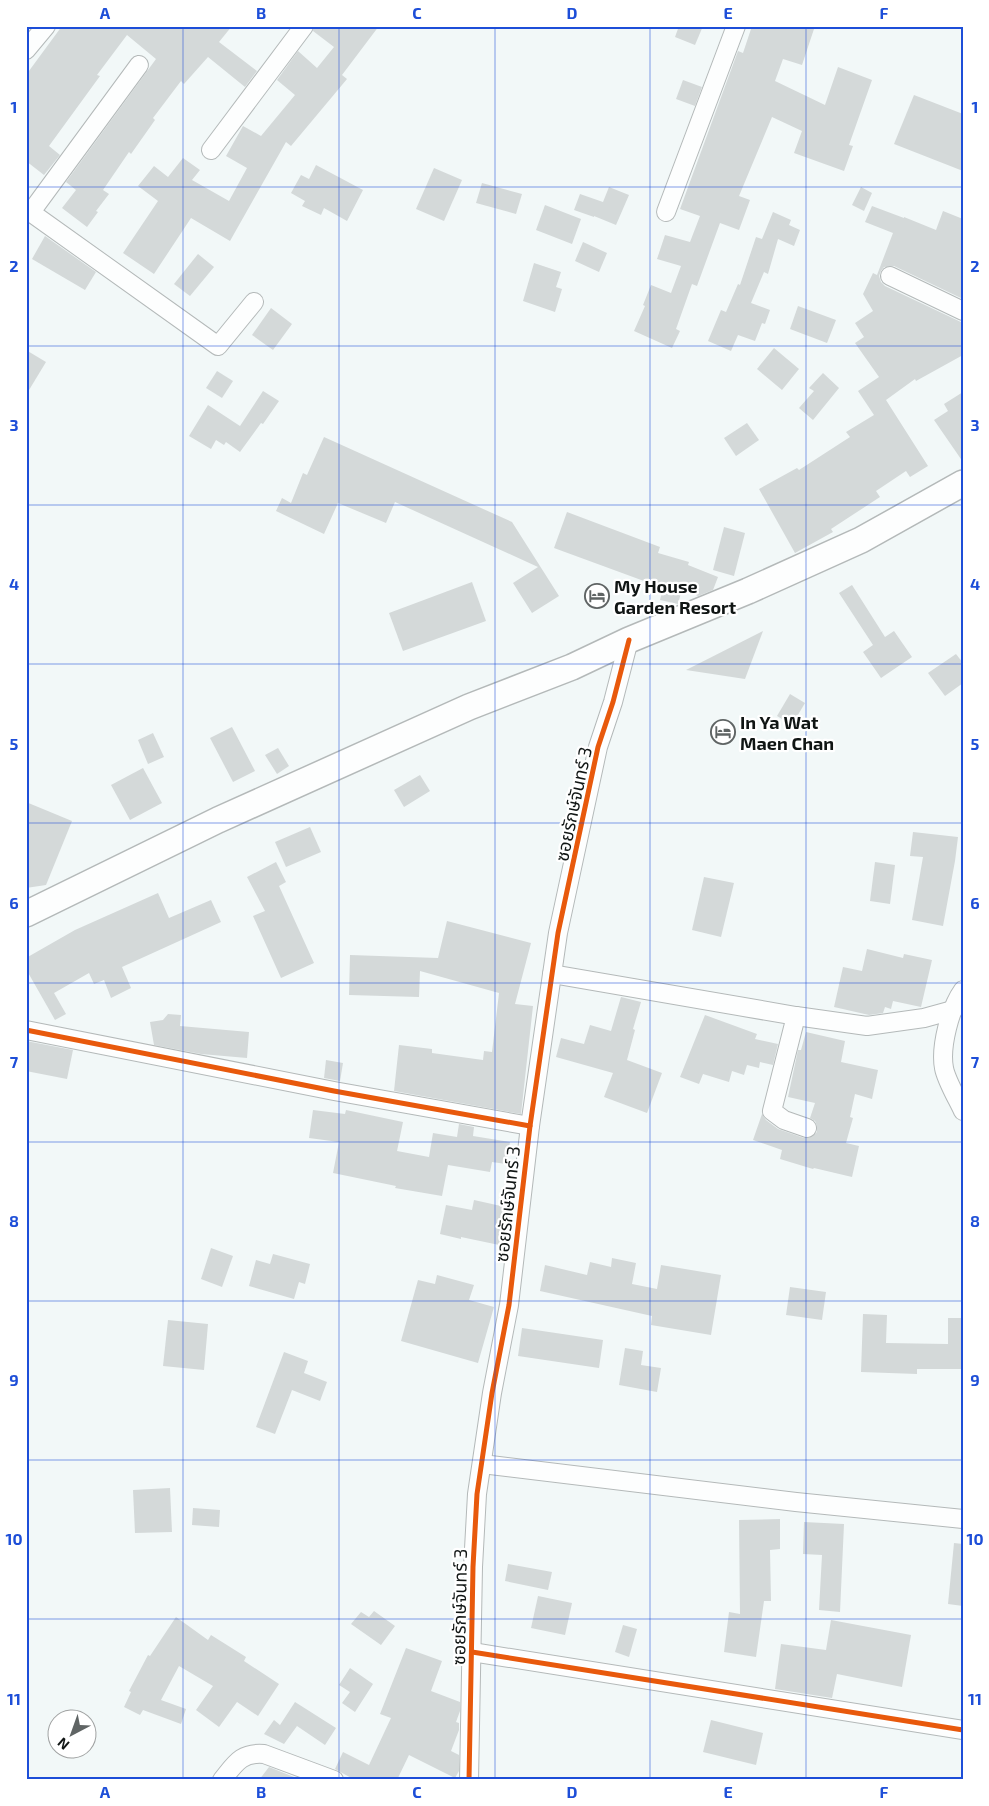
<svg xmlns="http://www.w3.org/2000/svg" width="989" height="1806" font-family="'Exo 2','Noto Sans Thai',sans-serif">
<rect width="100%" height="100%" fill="#f2f8f8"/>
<!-- building -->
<g fill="#d4d9d9">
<polygon points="62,26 232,26 219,42 257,71 245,87 208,57 184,84 181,81 153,118 155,120 131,154 129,152 103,190 109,194 96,211 98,212 87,227 62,208 76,190 66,182 156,59 127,35 97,75 100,76 49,146 60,155 44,175 26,161 26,75"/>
<polygon points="314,26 379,26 342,75 347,79 291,146 286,142 230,241 191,218 154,274 123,253 158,201 138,186 154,166 168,177 183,158 200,170 192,180 229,201 247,168 226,156 243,126 261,136 295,95 277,80 298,51 317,68 334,47 313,31"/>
<polygon points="679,26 703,26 695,45 675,37"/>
<polygon points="752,26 815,26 802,65 783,59 775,81 825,105 838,67 872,80 849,145 853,146 844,171 794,153 802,131 772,117 739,196 750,200 739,230 720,223 697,286 692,284 676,329 680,331 672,348 634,331 645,306 643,305 651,285 671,293 681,266 657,259 665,235 690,242 700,216 680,209 738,51 743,53"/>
<polygon points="683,80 702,87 695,106 676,99"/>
<polygon points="914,95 963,114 963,171 894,144"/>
<polygon points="316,165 363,190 347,221 324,208 321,215 302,206 305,201 291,193 301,175 309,179"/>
<polygon points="434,168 462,180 444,221 416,209"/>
<polygon points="482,183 522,194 516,214 476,203"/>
<polygon points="609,187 629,195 616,225 594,216 594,217 574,210 580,194 603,202"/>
<polygon points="861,187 872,193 864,211 852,205"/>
<polygon points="545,205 581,219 572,244 536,230"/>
<polygon points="872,206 904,218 904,217 936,230 943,211 963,219 963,299 894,266 884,267 881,271 879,276 881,282 885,286 963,323 963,355 916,381 915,379 886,400 928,466 910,477 906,471 876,491 880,497 831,529 833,532 795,553 759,489 797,468 799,470 850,437 846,432 874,415 858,391 879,377 855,343 864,337 855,323 873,311 863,294 873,273 877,275 893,233 865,222"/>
<polygon points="773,212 791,220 789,225 800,230 794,246 778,239 768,274 764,272 751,303 770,310 765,324 762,323 755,341 738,335 731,351 708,341 721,310 726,312 738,284 740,285 756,237 762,239"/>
<polygon points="45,236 96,272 85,290 32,259"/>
<polygon points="583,242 607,253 599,272 575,261"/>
<polygon points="198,254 214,267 190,296 174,284"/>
<polygon points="534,263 561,272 556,287 562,289 555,312 523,301"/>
<polygon points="798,306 836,320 827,343 790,329"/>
<polygon points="271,308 292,324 273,350 252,335"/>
<polygon points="774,348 799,369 782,390 757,369"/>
<polygon points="26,350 46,362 26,395"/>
<polygon points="217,371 233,381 222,398 206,388"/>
<polygon points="823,373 839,388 813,420 799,408 814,391 809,388"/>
<polygon points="263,391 279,401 263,424 261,423 240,452 226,442 224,445 216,440 211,449 189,436 208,405 240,426"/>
<polygon points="963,392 963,462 934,420 948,411 944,404"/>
<polygon points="747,423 759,440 736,456 724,438"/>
<polygon points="324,437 512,522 559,596 532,613 513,583 538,567 395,502 386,523 338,503 324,534 276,511 282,498 291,503 303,473 307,475"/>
<polygon points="567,512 660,547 658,553 689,562 688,565 718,577 713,590 698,596 682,589 678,604 660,600 663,588 554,548"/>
<polygon points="724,527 745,533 734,576 713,570"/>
<polygon points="472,582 486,621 403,651 389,613"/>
<polygon points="852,585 885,637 894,631 912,657 881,678 863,652 873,645 839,593"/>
<polygon points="763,631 745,679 686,670"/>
<polygon points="956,654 963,663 963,683 945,696 928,673"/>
<polygon points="790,694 805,703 792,725 777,716"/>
<polygon points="232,727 255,771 233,782 210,738"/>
<polygon points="153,733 164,757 148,764 138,740"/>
<polygon points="278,748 289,766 277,774 265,755"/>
<polygon points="143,768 162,803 130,820 111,785"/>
<polygon points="420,775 430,791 404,807 394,790"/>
<polygon points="26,802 72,821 46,885 26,888"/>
<polygon points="310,827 321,852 286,867 275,842"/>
<polygon points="913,832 958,837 955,861 943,926 912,920 923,857 910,856"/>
<polygon points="276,862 286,882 279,886 314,963 281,978 253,916 265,911 247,877"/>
<polygon points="875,862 895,865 890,904 870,901"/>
<polygon points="704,877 734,883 721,937 692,930"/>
<polygon points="158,893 169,918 211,900 221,922 122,967 131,988 111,998 104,980 94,984 89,973 54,993 66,1014 55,1020 26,969 26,958 75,930"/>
<polygon points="447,921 531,943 515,1004 533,1006 521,1114 394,1091 399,1045 432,1049 432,1053 483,1060 484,1051 492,1052 499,993 420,971 419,997 349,995 350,955 438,958"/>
<polygon points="867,949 903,958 904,954 932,960 921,1007 893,1001 891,1009 885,1007 883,1013 869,1015 834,1007 843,967 862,971"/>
<polygon points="621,997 641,1002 633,1029 635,1030 627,1060 662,1073 647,1113 604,1097 613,1073 556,1057 561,1038 584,1044 590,1025 611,1031"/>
<polygon points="168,1014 181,1015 180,1026 249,1032 247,1058 201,1054 154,1045 150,1022 163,1020"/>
<polygon points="705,1015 757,1034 755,1039 778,1044 773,1065 760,1062 759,1068 747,1065 744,1075 732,1071 729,1082 703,1074 699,1084 680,1077"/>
<polygon points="806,1032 845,1041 841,1062 878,1070 872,1099 855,1094 850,1117 853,1118 846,1143 859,1146 852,1177 814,1168 813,1169 780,1159 782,1150 753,1140 762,1114 766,1120 778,1129 804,1138 809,1138 817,1132 817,1126 815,1121 810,1118 815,1103 788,1097 798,1050 801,1050"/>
<polygon points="26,1041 73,1050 67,1079 26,1071"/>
<polygon points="326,1060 343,1063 340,1081 324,1078"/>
<polygon points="313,1110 345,1114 346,1110 403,1122 397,1151 429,1157 433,1133 457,1137 459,1124 474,1127 473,1136 510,1142 506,1164 492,1162 490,1172 448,1165 442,1196 395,1188 396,1186 333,1173 339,1142 309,1138"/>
<polygon points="474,1200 510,1208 504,1246 461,1237 461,1239 440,1234 446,1205 472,1210"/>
<polygon points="211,1248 233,1256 222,1287 201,1279"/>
<polygon points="273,1254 310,1264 305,1284 299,1282 294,1299 249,1286 256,1260 270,1264"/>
<polygon points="612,1258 636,1263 632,1284 657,1289 661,1265 721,1275 711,1335 651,1325 652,1316 540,1291 545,1265 587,1275 590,1262 611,1267"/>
<polygon points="437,1275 474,1285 469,1300 494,1307 478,1363 401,1341 418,1280 435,1284"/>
<polygon points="790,1287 826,1292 822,1320 786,1315"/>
<polygon points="863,1314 887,1315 886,1343 948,1344 948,1318 963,1318 963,1369 917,1369 917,1374 861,1372"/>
<polygon points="168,1320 208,1324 204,1370 163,1366"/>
<polygon points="522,1328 603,1340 599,1368 518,1356"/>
<polygon points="625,1348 643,1351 641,1365 661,1368 657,1392 619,1385"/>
<polygon points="284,1352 308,1361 304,1373 327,1382 320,1401 292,1390 275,1434 256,1427"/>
<polygon points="170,1488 172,1532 135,1533 133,1490"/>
<polygon points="193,1508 220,1510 219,1527 192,1525"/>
<polygon points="780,1519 780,1549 770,1550 771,1601 764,1601 756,1657 724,1652 729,1612 740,1614 739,1520"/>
<polygon points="804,1522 844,1524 840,1612 819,1610 822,1555 803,1554"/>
<polygon points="954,1543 963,1544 963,1606 948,1604"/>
<polygon points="508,1564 552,1572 548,1590 505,1581"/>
<polygon points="538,1596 572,1603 565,1635 531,1628"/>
<polygon points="374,1611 395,1626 381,1645 351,1624 361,1612 369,1617"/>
<polygon points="176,1617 208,1640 211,1635 246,1657 244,1661 279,1684 258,1716 237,1702 219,1727 196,1710 213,1686 179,1666 161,1700 186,1709 181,1724 143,1710 140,1715 124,1707 131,1692 129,1691 148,1655 150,1656"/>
<polygon points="831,1620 911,1635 902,1687 837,1674 832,1698 775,1689 781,1644 826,1650"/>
<polygon points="623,1625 637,1629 629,1657 615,1652"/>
<polygon points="406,1648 442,1661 431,1691 460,1702 460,1711 456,1722 459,1723 459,1730 451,1751 459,1755 459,1771 455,1778 409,1755 397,1780 355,1780 335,1769 343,1752 369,1765 391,1718 380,1714"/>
<polygon points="350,1668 373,1684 355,1712 342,1703 350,1692 339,1685"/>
<polygon points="295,1702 336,1728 325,1745 297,1726 284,1744 264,1734 274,1720 280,1725"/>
<polygon points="711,1720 763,1733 756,1765 703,1752"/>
<polygon points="269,1767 294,1777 298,1780 259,1780"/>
</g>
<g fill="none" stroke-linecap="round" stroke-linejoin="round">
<defs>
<g id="minor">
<polyline points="26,50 46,26"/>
<polyline points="211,150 304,26"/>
<polyline points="26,209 218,346 254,302"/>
<polyline points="31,212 139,65"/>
<polyline points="666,212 736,26"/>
<polyline points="890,276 963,311"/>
<polyline points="552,974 796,1016 867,1026 924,1018 953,1010"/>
<path d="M963,990C950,1008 940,1047 944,1068C946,1080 958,1100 963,1111"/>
<polyline points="796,1016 772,1111 784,1120 807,1128"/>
<polyline points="26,1030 334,1091 530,1126"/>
<polyline points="482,1464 796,1502 963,1519"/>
<polyline points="472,1652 963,1730"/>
<path d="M222,1780C235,1764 241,1752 264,1754L334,1780"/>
<polyline points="469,1780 473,1567 477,1494 492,1393 509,1305 530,1126 558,933 598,747 613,702 629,640"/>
</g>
<polyline id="secondary" points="26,914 218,820 469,707 572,667 629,640 748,591 861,540 963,483"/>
</defs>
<!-- minor casing -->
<use href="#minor" stroke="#b4b9b9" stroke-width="20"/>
<!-- secondary casing -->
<use href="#secondary" stroke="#b4b9b9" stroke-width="28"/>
<!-- minor -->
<use href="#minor" stroke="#fdfefe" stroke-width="18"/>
<!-- secondary -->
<use href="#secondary" stroke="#fdfefe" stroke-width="25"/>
<defs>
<g id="cycleway">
<polyline points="26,1030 334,1091 530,1126"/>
<polyline points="472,1652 963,1730"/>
<polyline points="469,1780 473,1567 477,1494 492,1393 509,1305 530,1126 558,933 598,747 613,702 629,640"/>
</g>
</defs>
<!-- cycleway casing -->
<use href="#cycleway" stroke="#fff" stroke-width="8"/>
<!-- cycleway -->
<use href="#cycleway" stroke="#e8590c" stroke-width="5"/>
</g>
<!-- grid -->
<path fill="none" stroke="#1d4ed8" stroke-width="1" stroke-opacity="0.55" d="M183,26V1780M339,26V1780M495,26V1780M650,26V1780M806,26V1780M26,187H963M26,346H963M26,505H963M26,664H963M26,823H963M26,983H963M26,1142H963M26,1301H963M26,1460H963M26,1619H963"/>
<!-- icons -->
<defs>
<symbol id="hotel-ring" viewBox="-11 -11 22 22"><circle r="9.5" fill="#fff" stroke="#5f6464" stroke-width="1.5"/><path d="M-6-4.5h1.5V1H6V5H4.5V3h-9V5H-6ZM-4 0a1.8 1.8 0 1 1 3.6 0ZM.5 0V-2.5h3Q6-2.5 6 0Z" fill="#5f6464"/></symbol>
</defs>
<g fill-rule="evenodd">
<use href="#hotel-ring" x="583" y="582" width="28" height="28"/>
<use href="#hotel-ring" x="709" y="718" width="28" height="28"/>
</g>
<g text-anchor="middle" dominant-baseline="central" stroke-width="4.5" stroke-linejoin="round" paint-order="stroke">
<!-- poi labels -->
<g font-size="18" font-weight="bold" fill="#101514" stroke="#fff" text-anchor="start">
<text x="614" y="586">My House<tspan x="614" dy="21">Garden Resort</tspan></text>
<text x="740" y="722">In Ya Wat<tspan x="740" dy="21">Maen Chan</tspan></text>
</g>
<!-- street labels -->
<g font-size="18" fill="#101514" stroke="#fff">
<text transform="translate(573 804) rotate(-78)">ซอยรักษ์จันทร์ 3</text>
<text transform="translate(507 1204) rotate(-84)">ซอยรักษ์จันทร์ 3</text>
<text transform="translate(459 1607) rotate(-89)">ซอยรักษ์จันทร์ 3</text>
</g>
</g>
<!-- border -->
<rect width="989" height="1806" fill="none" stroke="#ffffff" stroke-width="55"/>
<!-- north arrow -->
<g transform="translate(72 1734) rotate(221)"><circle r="24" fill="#ffffff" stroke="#9fa1a1"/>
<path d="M0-4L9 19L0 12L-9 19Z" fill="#5f6464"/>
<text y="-8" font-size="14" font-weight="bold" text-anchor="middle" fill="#101514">N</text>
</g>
<rect x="28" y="28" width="934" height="1750" fill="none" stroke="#1d4ed8" stroke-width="2"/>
<g font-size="16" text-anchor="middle" font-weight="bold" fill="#1d4ed8">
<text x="105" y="19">A</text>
<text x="261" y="19">B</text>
<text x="417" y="19">C</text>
<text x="572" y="19">D</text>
<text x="728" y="19">E</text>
<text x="884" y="19">F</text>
<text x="14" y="113">1</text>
<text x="975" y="113">1</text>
<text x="14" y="272">2</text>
<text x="975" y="272">2</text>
<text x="14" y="431">3</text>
<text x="975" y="431">3</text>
<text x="14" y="590">4</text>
<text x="975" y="590">4</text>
<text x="14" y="750">5</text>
<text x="975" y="750">5</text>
<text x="14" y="909">6</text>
<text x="975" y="909">6</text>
<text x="14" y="1068">7</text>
<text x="975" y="1068">7</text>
<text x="14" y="1227">8</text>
<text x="975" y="1227">8</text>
<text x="14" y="1386">9</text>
<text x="975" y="1386">9</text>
<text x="14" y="1545">10</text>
<text x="975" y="1545">10</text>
<text x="14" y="1705">11</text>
<text x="975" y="1705">11</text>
<text x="105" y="1798">A</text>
<text x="261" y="1798">B</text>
<text x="417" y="1798">C</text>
<text x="572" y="1798">D</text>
<text x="728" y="1798">E</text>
<text x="884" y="1798">F</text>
</g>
</svg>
